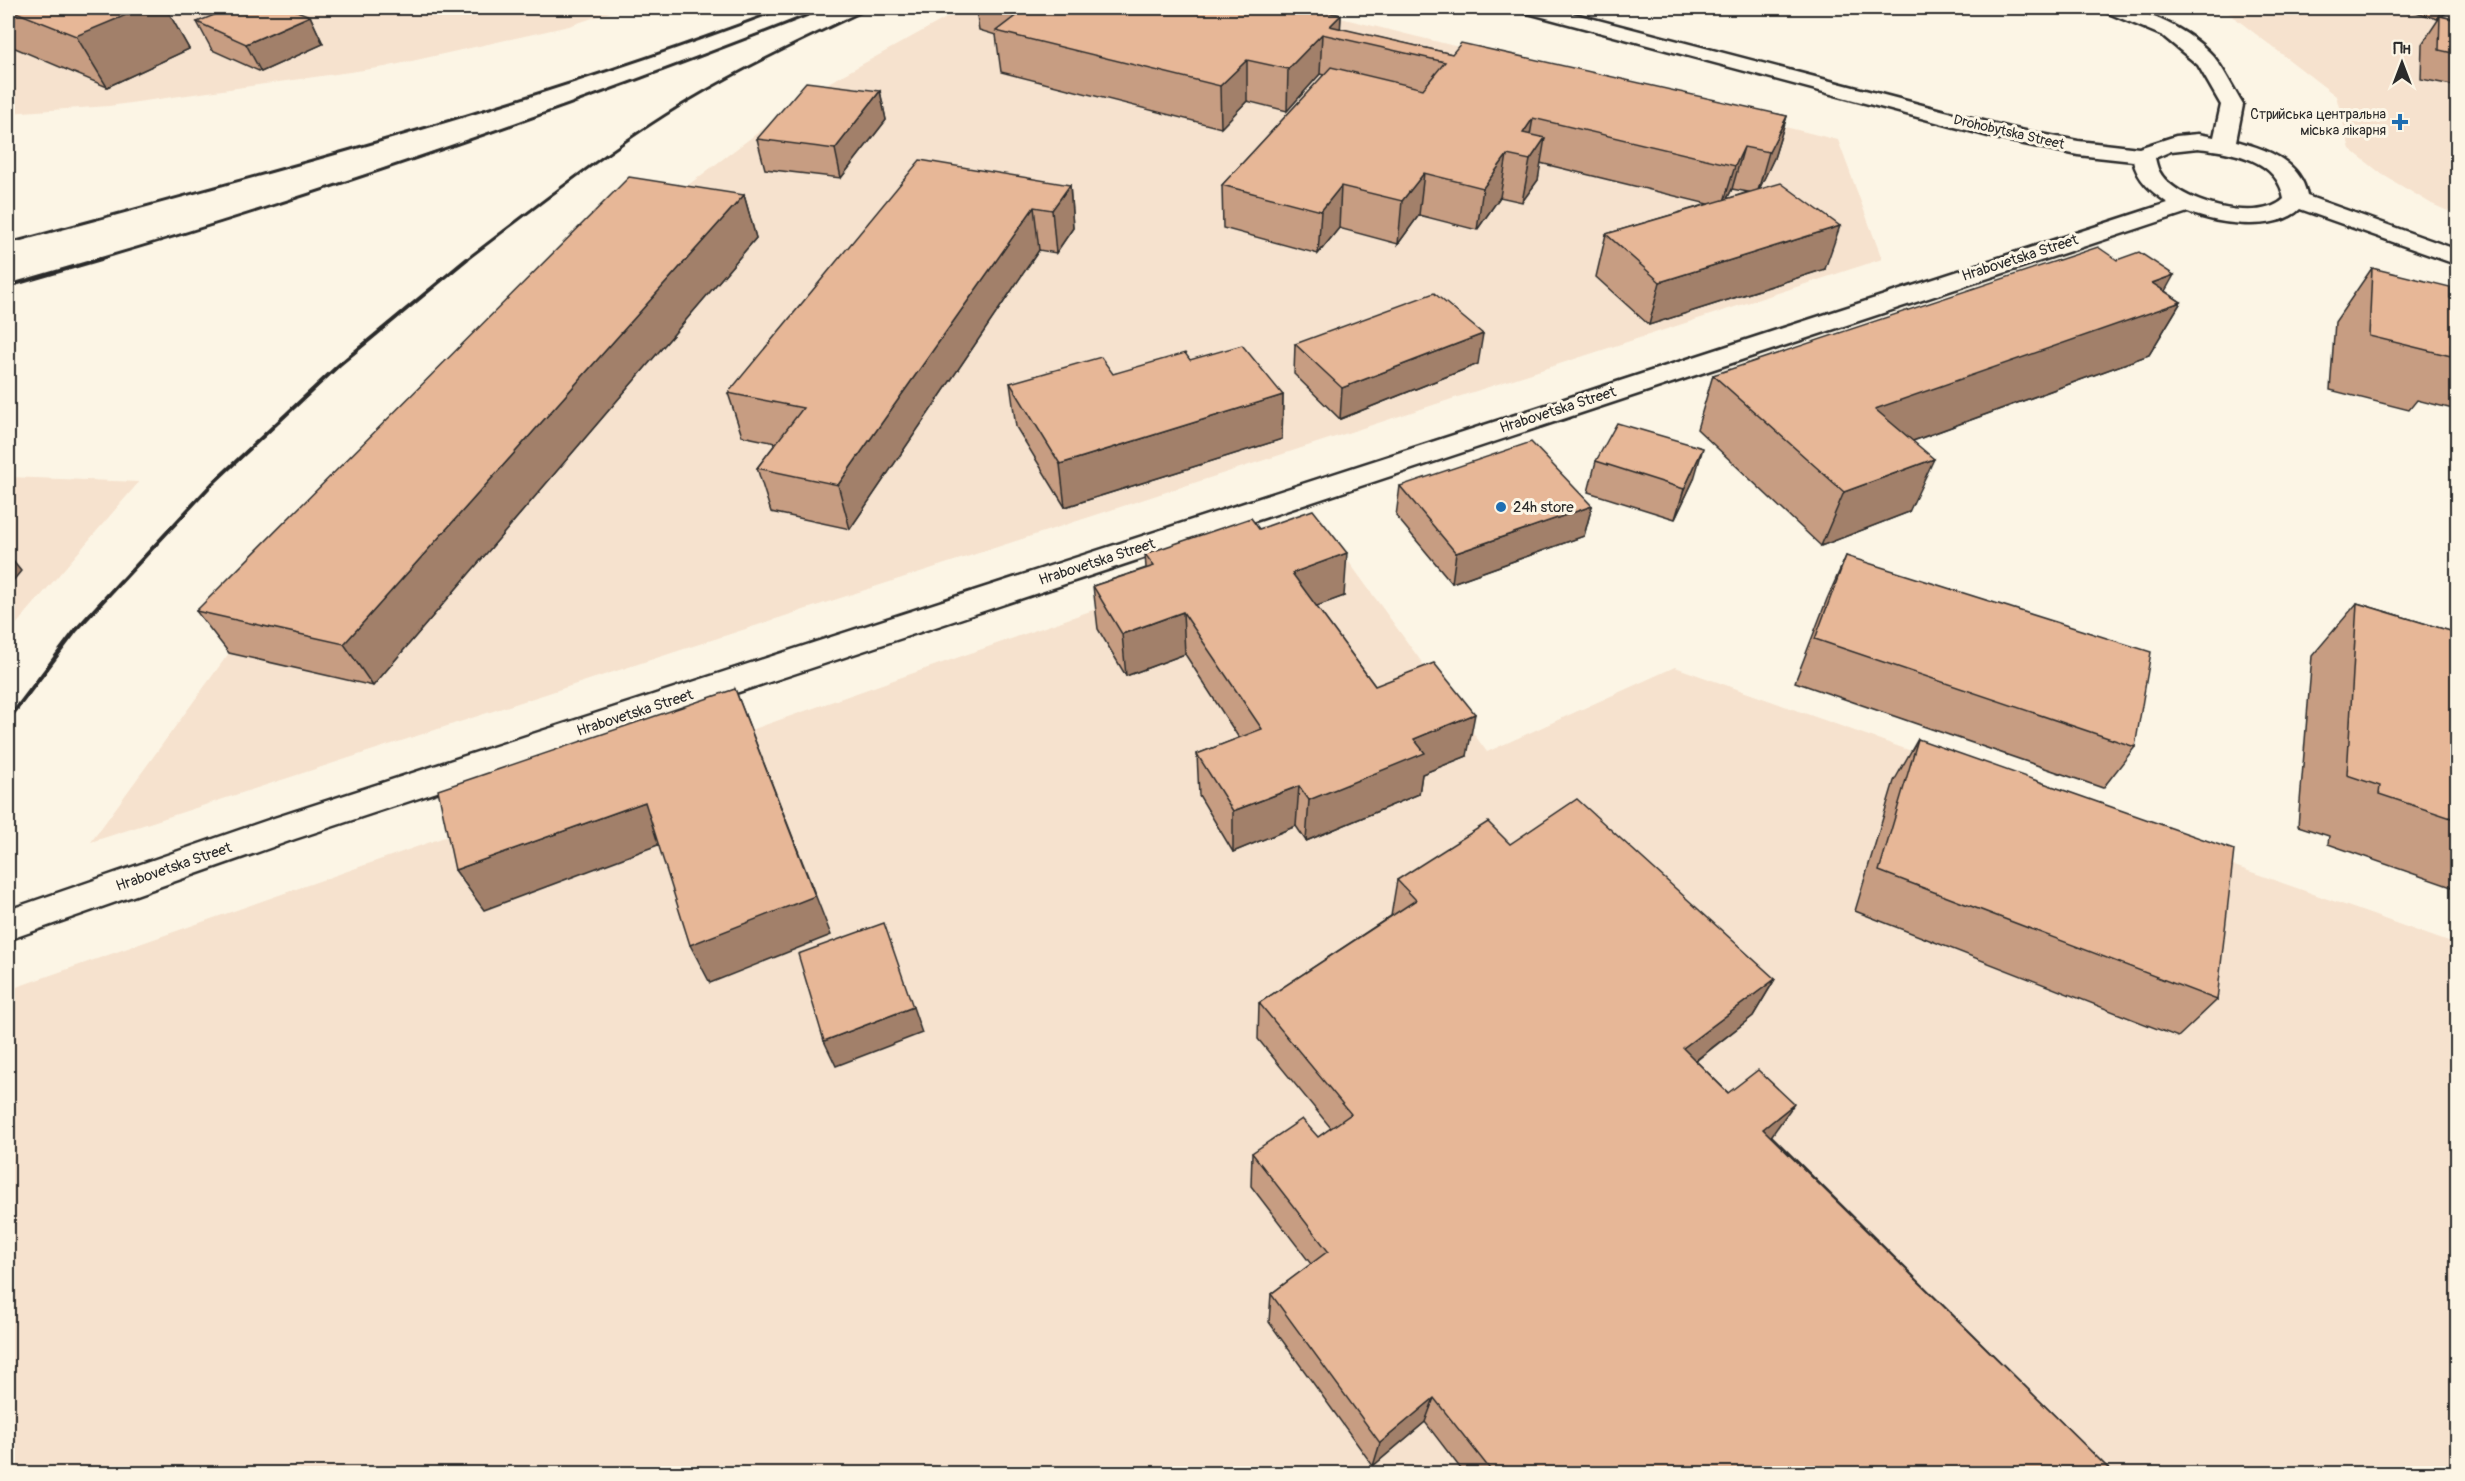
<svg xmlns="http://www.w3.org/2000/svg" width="2465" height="1481" font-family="Pangolin,sans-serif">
<rect width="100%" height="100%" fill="#fcf5e5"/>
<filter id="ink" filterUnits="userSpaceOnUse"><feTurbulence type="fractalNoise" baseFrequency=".0167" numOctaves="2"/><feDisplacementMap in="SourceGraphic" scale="12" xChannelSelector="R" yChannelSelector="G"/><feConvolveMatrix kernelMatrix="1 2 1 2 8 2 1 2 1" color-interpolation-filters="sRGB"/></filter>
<g filter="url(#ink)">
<!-- built -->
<g fill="#f6e2ce">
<polygon points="8,8 622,8 569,26 385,67 109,106 8,113"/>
<polygon points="964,8 1300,8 1838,140 1882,259 91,842 229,653 643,219 812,92"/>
<polygon points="2222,8 2457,8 2457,215 2432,204 2383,175 2350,149 2336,96"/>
<polygon points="8,477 139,482 8,634"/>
<polygon points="1325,529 1487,752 1675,667 2457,945 2457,1473 8,1473 8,990"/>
</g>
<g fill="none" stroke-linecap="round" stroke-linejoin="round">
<defs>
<path id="secondary" d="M1522,8H1552L2010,128L2078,141L2139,148L2176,136L2198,134L2214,137L2221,105L2198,65L2163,36L2106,12L2103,8C2139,4 2190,30 2214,57C2225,71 2234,90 2243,105L2236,141C2266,149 2301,161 2307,196L2458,250V265L2300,209C2275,233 2216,224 2188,212L295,839L8,940V910L274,818L2168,203C2152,192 2138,181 2133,161L2078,155L2000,139L1524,12ZM2198,148C2232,152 2278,159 2284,199C2258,225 2175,202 2159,171C2157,167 2156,162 2155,158L2171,151Z"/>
</defs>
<!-- secondary casing -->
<use href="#secondary" stroke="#2b2b2b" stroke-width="5"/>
<!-- secondary -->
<use href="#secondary" fill="#fcf5e5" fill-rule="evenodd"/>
<!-- rail-far2 -->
<g stroke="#2b2b2b" stroke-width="3">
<path d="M8,243C269,173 531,104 784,8"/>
<path d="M96,260C343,188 586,102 826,8"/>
<path d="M466,260C538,205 610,148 688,101C747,66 809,37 871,8"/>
</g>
<!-- rail-far1 -->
<g stroke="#2b2b2b" stroke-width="4">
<polyline points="8,286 101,259"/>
<polyline points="120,583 212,484 339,365 467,259"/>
</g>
<!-- rail -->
<polyline stroke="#2b2b2b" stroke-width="4.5" points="8,720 76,630 121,581"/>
</g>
<!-- wall -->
<g fill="#c79d82" stroke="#2b2b2b" stroke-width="1.5" fill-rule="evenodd">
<polygon points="8,8 166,8 189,49 107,87 8,45"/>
<path d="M976,8H1308L1341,15L1340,29L1452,54L1787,116L1774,158L1759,189L1825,269L1649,325L1596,277L1606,234L1708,204L1540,163L1538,180L1522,202L1500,197L1477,230L1419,215L1398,244L1339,228L1318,254L1223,228L1222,185L1324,75L1320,74L1287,111L1247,101L1221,128L1001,72L996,35L979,30ZM1732,189L1748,192L1727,199Z"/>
<polygon points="2404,8 2452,8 2451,10 2441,16 2457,20 2457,86 2421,79 2422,44 2440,17 2437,19"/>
<polygon points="310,16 323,44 261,72 212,50 197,22"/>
<polygon points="880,91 886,120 841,178 765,169 757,139"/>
<polygon points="1070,185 1073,228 1056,253 1039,250 850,529 771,512 757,468 776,443 742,436 728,393"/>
<polygon points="744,195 756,238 373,686 229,653 196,611"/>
<polygon points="2372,268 2450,298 2457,300 2457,410 2417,400 2409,410 2330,390 2335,322"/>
<polygon points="2165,291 2181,302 2149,355 1913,441 1909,512 1821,546 1697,429 1713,375"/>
<polygon points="1295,344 1478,364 1340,419 1294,374"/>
<polygon points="1190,360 1283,395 1282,439 1065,507 1016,427 1010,383 1113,374"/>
<polygon points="1596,461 1694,479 1675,519 1588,492"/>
<polygon points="1400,486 1592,506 1584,536 1452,583 1396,516"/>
<polygon points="1259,529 1344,596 1316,606 1375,686 1467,756 1422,774 1419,794 1306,841 1296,826 1233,852 1199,795 1197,754 1239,738 1185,654 1126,676 1098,629 1093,586 1146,568 1145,554"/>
<polygon points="1846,556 2135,747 2103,788 1795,682 1827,599"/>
<polygon points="2357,603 2457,633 2457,889 2328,844 2329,836 2298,826 2312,656"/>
<polygon points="1918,739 2217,1000 2178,1037 1855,911 1894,781"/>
<polygon points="1510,844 1775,979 1753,1016 1696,1061 2113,1473 1464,1473 1425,1422 1373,1466 1269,1322 1271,1294 1311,1264 1251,1186 1252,1153 1318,1137 1331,1128 1258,1039 1259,1003 1391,916 1397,880"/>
</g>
<!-- shaded-wall -->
<g fill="#a2806a" stroke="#2b2b2b" stroke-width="1.5">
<polygon points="113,8 166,8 189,49 107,87 76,36"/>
<polygon points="2444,8 2452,8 2451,10 2437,19"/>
<polygon points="1341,15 1340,38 1330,26"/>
<polygon points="310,16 323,44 261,72 246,44"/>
<polygon points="1322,34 1320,74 1287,111 1288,69"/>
<polygon points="1247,60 1247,101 1221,128 1220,86"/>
<polygon points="880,91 886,120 841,178 835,149"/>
<polygon points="1787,116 1774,158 1757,194 1769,152"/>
<polygon points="1533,118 1526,159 1523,133"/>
<polygon points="1545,138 1538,180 1522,202 1530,160"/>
<polygon points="1744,147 1732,189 1722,208 1735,166"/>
<polygon points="1507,155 1500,197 1477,230 1483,188"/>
<polygon points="1424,173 1419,215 1398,244 1402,201"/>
<polygon points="1070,185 1073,228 1056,253 1052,210"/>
<polygon points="1341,186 1339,228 1318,254 1321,211"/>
<polygon points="744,195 756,238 373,686 344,644"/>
<polygon points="1034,207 1039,250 850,529 838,485"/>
<polygon points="1840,226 1825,269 1649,325 1660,282"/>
<polygon points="2174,275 2154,311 2181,302 2149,355 1852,463 1875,409 2152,283"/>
<polygon points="1483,334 1478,364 1340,419 1342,388"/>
<polygon points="1283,395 1282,439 1065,507 1060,464"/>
<polygon points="1703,448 1694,479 1675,519 1684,489"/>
<polygon points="1934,459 1909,512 1821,546 1844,492"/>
<polygon points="1592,506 1584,536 1452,583 1456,553"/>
<polygon points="1347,553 1344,596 1290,616 1292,573"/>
<polygon points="8,555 21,571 8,587"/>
<polygon points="1183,612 1185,654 1126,676 1122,634"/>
<polygon points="735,689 831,935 710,983 690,945"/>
<polygon points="1475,714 1467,756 1422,774 1419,794 1306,841 1309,800 1414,739"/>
<polygon points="1299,786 1296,826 1233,852 1233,811"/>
<polygon points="645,802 666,842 484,910 455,870"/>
<polygon points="1775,979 1753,1016 1665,1084 1683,1048"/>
<polygon points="913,1007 922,1033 836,1066 824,1041"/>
<polygon points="1794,1104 1770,1138 1763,1129"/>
<polygon points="1434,1398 1425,1422 1373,1466 1380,1443"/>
</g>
<!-- building -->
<g fill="#e7b797" stroke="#2b2b2b" stroke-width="1.5">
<polygon points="8,8 143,8 76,36 8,9"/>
<polygon points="231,8 289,8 310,16 246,44 197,22"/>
<polygon points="1026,8 1308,8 1341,15 1330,26 1452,54 1461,43 1787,116 1769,152 1744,147 1735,166 1533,118 1523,133 1545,138 1530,160 1507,155 1483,188 1424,173 1402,201 1341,186 1321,211 1222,185 1331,67 1423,89 1445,62 1322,34 1288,69 1247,60 1220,86 996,31"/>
<polygon points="2440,16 2457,20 2457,54 2439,50"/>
<polygon points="806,82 880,91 835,149 757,139"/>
<polygon points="920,160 1070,185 1052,210 1034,207 838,485 757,468 803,408 728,393"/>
<polygon points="629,177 744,195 344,644 196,611"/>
<polygon points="1781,183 1840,226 1660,282 1606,234"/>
<polygon points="2098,247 2117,260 2139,252 2174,275 2152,283 2181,302 1875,409 1934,459 1844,492 1713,375"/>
<polygon points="2372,268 2450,287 2450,298 2457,300 2457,346 2451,344 2451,356 2369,336"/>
<polygon points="1434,293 1483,334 1342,388 1295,344"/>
<polygon points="1242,345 1283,395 1060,464 1010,383 1101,357 1113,374 1185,353 1190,360"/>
<polygon points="1617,423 1703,448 1684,489 1596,461"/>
<polygon points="1531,442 1592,506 1456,553 1400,486"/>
<polygon points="1313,510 1347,553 1292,573 1375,686 1434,663 1475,714 1414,739 1425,753 1309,800 1299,786 1233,811 1197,754 1262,729 1183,612 1122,634 1093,586 1154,566 1145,554 1251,518 1259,529"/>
<polygon points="1846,556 2151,652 2135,747 1815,639"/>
<polygon points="2357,603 2457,633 2457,820 2379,794 2380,786 2347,775"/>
<polygon points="735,689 815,896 690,945 645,802 455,870 438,790"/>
<polygon points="1918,739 2234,850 2217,1000 1879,871"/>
<polygon points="1577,799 1775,979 1683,1048 1728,1093 1758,1070 1794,1104 1763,1129 2113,1473 1493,1473 1434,1398 1380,1443 1271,1294 1328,1251 1252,1153 1302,1119 1318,1137 1351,1114 1259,1003 1416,900 1397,880 1488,822 1510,844"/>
<polygon points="884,923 913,1007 824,1041 798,954"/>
</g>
</g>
<!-- markers -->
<g fill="#1f6fb2" stroke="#fcf5e5" stroke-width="2">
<path d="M2397 113h6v6h6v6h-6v6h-6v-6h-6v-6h6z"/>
<circle cx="1501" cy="507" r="6"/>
</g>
<g text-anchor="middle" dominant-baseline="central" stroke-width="6" stroke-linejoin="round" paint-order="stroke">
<!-- far-poi labels -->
<g font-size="14" fill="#2b2b2b" stroke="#fcf5e5" text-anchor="end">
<text x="2386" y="114">Стрийська центральна<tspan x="2386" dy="16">міська лікарня</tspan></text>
</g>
<!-- far-street labels -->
<g font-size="14" fill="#2b2b2b" stroke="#fcf5e5">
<text transform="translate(2009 132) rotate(13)">Drohobytska Street</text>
</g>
<!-- street labels -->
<g font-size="15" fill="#2b2b2b" stroke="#fcf5e5">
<text transform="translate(2020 258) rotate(-18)">Hrabovetska Street</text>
<text transform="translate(1558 410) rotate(-18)">Hrabovetska Street</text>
<text transform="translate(1097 562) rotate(-18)">Hrabovetska Street</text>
<text transform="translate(635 713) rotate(-18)">Hrabovetska Street</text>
<text transform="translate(174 867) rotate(-19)">Hrabovetska Street</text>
</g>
<!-- poi labels -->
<g font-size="15" fill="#2b2b2b" stroke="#fcf5e5" text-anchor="start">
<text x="1513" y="507">24h store</text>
</g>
</g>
<!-- margin -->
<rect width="2465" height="1481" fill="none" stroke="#fcf5e5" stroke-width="30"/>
<rect x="15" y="15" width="2435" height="1451" fill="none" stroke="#2b2b2b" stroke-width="2" filter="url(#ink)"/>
<!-- north arrow -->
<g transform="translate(2402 63)" stroke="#fcf5e5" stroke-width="4.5" paint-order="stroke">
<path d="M0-4.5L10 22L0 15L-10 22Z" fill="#2b2b2b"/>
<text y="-9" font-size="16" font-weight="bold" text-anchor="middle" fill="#2b2b2b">Пн</text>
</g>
</svg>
